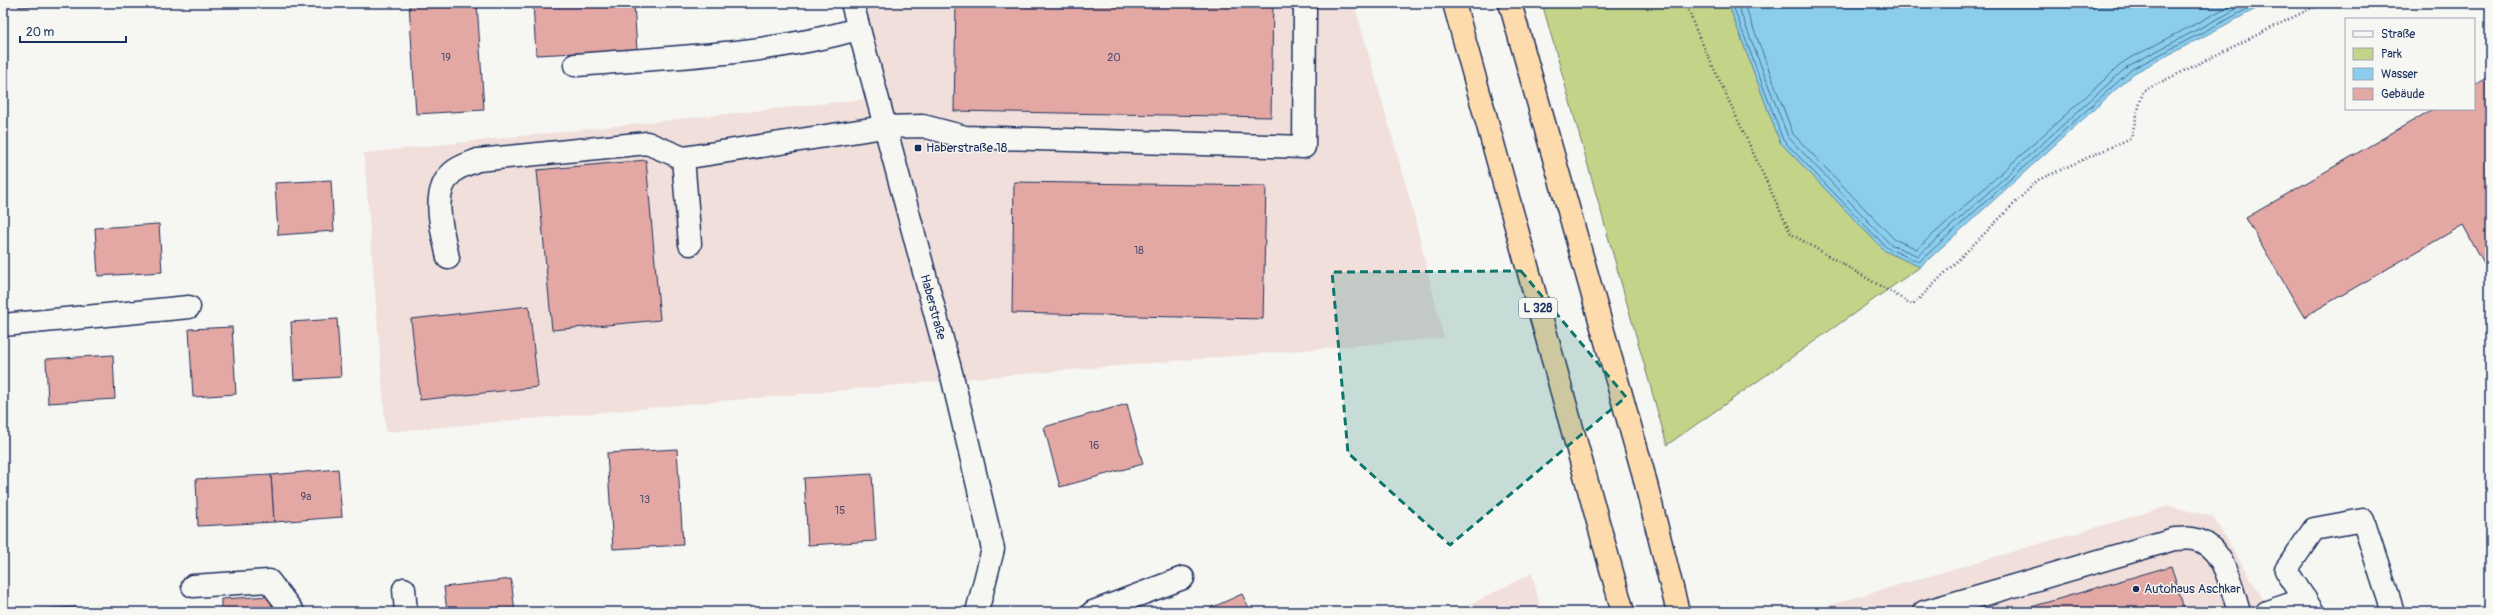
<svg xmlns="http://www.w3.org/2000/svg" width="2493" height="615" font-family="Pangolin,sans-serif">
<rect width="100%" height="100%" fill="#f6f6f2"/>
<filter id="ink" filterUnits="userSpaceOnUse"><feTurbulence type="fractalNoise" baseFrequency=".025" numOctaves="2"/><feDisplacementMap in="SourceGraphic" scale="8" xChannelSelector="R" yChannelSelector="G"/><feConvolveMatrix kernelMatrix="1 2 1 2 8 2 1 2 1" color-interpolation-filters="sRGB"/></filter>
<g filter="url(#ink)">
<!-- built -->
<g fill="#f0dfdb">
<polygon points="852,3 1354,3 1411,203 1444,338 953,380 386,432 364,153 877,98"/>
<polygon points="2169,506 2213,517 2271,612 1806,612"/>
<polygon points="1532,573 1541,612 1456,612"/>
</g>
<!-- green -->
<polygon fill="#c3d387" stroke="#6f8172" points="1542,3 1728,3 1780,142 1885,251 1920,267 1667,445"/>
<!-- water -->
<polygon fill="#8bceec" stroke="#5e8eb3" points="1728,3 2267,3 2134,73 1920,267 1885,251 1780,142"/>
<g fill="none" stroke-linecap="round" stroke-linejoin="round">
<!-- shore -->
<g stroke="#486f97" stroke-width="1">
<polyline points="1732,3 1783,140 1887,248 1919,262 2132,69 2259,3"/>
<polyline points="1737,3 1788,137 1890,244 1918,256 2128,66 2248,3"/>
<polyline points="1744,3 1793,134 1894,239 1917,249 2125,61 2235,3"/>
</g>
</g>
<!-- building -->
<g fill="#e3a8a4" stroke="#1b2f5e">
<polygon points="19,3 86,3 19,7"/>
<polygon points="409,3 477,3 484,110 416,114"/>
<polygon points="533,3 634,3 637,50 536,55"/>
<polygon points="956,3 1273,3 1271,117 954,111"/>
<polygon points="2490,76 2490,260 2484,263 2463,225 2304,317 2246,218 2433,109 2474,109 2474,85"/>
<polygon points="646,160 660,320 552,330 537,170"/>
<polygon points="331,180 334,231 278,235 275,183"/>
<polygon points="1014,182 1266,186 1263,319 1012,313"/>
<polygon points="159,224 162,272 98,276 95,228"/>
<polygon points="529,306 538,387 420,400 411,319"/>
<polygon points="337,319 341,377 294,380 291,322"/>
<polygon points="232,327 236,394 193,397 189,329"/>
<polygon points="113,355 115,399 48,403 46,359"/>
<polygon points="1127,404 1143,464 1060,487 1044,427"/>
<polygon points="677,449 683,545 613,549 607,453"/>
<polygon points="338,469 342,517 274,522 271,475"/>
<polygon points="872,474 876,541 808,545 804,478"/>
<polygon points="271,475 274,522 198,526 196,479"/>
<polygon points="2171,566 2185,612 2014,612"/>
<polygon points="511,579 515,612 447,612 444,587"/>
<polygon points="1242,594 1251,612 1202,612"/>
<polygon points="271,596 272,612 221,612 221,599"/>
<polygon points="76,607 76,612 3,612 3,611"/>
</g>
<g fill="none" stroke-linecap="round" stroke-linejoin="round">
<defs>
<g id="minor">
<polyline points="852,3 953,380 993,549 977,612"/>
<path d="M575,65C670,57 767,55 858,29"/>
<polyline points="690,244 683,158 884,127 923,126 965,137 1304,147 1305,10 1303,3"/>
<path d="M448,258C443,232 429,192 453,172C459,166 471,163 478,160L647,143L683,158"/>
<polyline points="3,325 189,307"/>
<polyline points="193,586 269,581 293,612"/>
<polyline points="404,589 406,612"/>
<polyline points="1093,612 1183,578"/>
<path d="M1924,612L2174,539C2180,539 2187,538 2193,539C2224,544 2231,587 2239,612"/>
<polyline points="2267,612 2305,599"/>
<polyline points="2313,612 2286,570 2314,529 2363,520 2393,612"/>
</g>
<g id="highway">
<polyline points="1454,3 1623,612"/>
<polyline points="1510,3 1643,472 1678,612"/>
</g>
</defs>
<!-- minor casing -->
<use href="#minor" stroke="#1b2f5e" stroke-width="25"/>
<!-- highway casing -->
<use href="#highway" stroke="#1b2f5e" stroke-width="25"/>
<!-- path -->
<polyline stroke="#1b2f5e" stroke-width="2.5" stroke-dasharray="1 3" stroke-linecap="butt" points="1686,3 1695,28 1791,234 1913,305 2038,180 2131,138 2143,91 2322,3"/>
<!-- minor -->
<use href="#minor" stroke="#f6f6f2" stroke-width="22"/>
<!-- highway -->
<use href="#highway" stroke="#fedbac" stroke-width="22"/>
</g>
</g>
<!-- marked area -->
<path fill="#0f766e" fill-opacity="0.2" stroke="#0f766e" stroke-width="3" stroke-dasharray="8 5" stroke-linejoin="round" d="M1521,271L1626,397L1450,545L1348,453L1332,272Z"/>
<!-- markers -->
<g fill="#1b2f5e" stroke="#f6f6f2" stroke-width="1.5">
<rect x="914" y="144" width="8" height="8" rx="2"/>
<circle cx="2136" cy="589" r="4"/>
</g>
<g text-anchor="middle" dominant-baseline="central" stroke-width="3" stroke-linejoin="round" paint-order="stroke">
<!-- number labels -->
<g font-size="11" fill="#4d4d70">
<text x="446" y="57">19</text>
<text x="1114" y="57">20</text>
<text x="1139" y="250">18</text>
<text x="1094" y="445">16</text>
<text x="306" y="496">9a</text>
<text x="645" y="499">13</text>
<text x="840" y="510">15</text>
</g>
<!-- shield labels -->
<rect fill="#f6f6f2" stroke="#5d6b8a" stroke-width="1" x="1519" y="298" width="38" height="20" rx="3"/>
<g font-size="12" font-weight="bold" fill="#1b2f5e">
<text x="1538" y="308">L 328</text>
</g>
<!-- poi labels -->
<g font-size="13" fill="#1b2f5e" stroke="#f6f6f2" text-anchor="start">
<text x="926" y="148">Haberstraße 18</text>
<text x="2144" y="589">Autohaus Aschkar</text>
</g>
<!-- street labels -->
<g font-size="13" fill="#1b2f5e" stroke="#f6f6f2">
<text transform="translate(933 307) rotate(75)">Haberstraße</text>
</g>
</g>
<!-- margin -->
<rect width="2493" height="615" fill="none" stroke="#f6f6f2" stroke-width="16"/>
<rect x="8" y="8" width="2477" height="599" fill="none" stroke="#1b2f5e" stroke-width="1.5" filter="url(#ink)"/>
<!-- legend -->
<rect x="2345" y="18" width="130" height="92" fill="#f6f6f2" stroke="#9ea6b7"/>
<rect x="2353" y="31" width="20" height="6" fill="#f6f6f2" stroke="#9ea6b7"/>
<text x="2381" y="38" font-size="12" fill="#1b2f5e">Straße</text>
<rect x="2353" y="48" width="20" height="12" fill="#c3d387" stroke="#9ea6b7"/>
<text x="2381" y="58" font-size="12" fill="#1b2f5e">Park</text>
<rect x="2353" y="68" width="20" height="12" fill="#8bceec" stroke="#9ea6b7"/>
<text x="2381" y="78" font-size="12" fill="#1b2f5e">Wasser</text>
<rect x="2353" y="88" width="20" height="12" fill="#e3a8a4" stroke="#9ea6b7"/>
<text x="2381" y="98" font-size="12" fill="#1b2f5e">Gebäude</text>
<!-- scale -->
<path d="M20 36v6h106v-6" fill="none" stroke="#1b2f5e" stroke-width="2"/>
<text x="26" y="36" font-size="12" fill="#1b2f5e" stroke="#f6f6f2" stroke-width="3" paint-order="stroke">20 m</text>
</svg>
